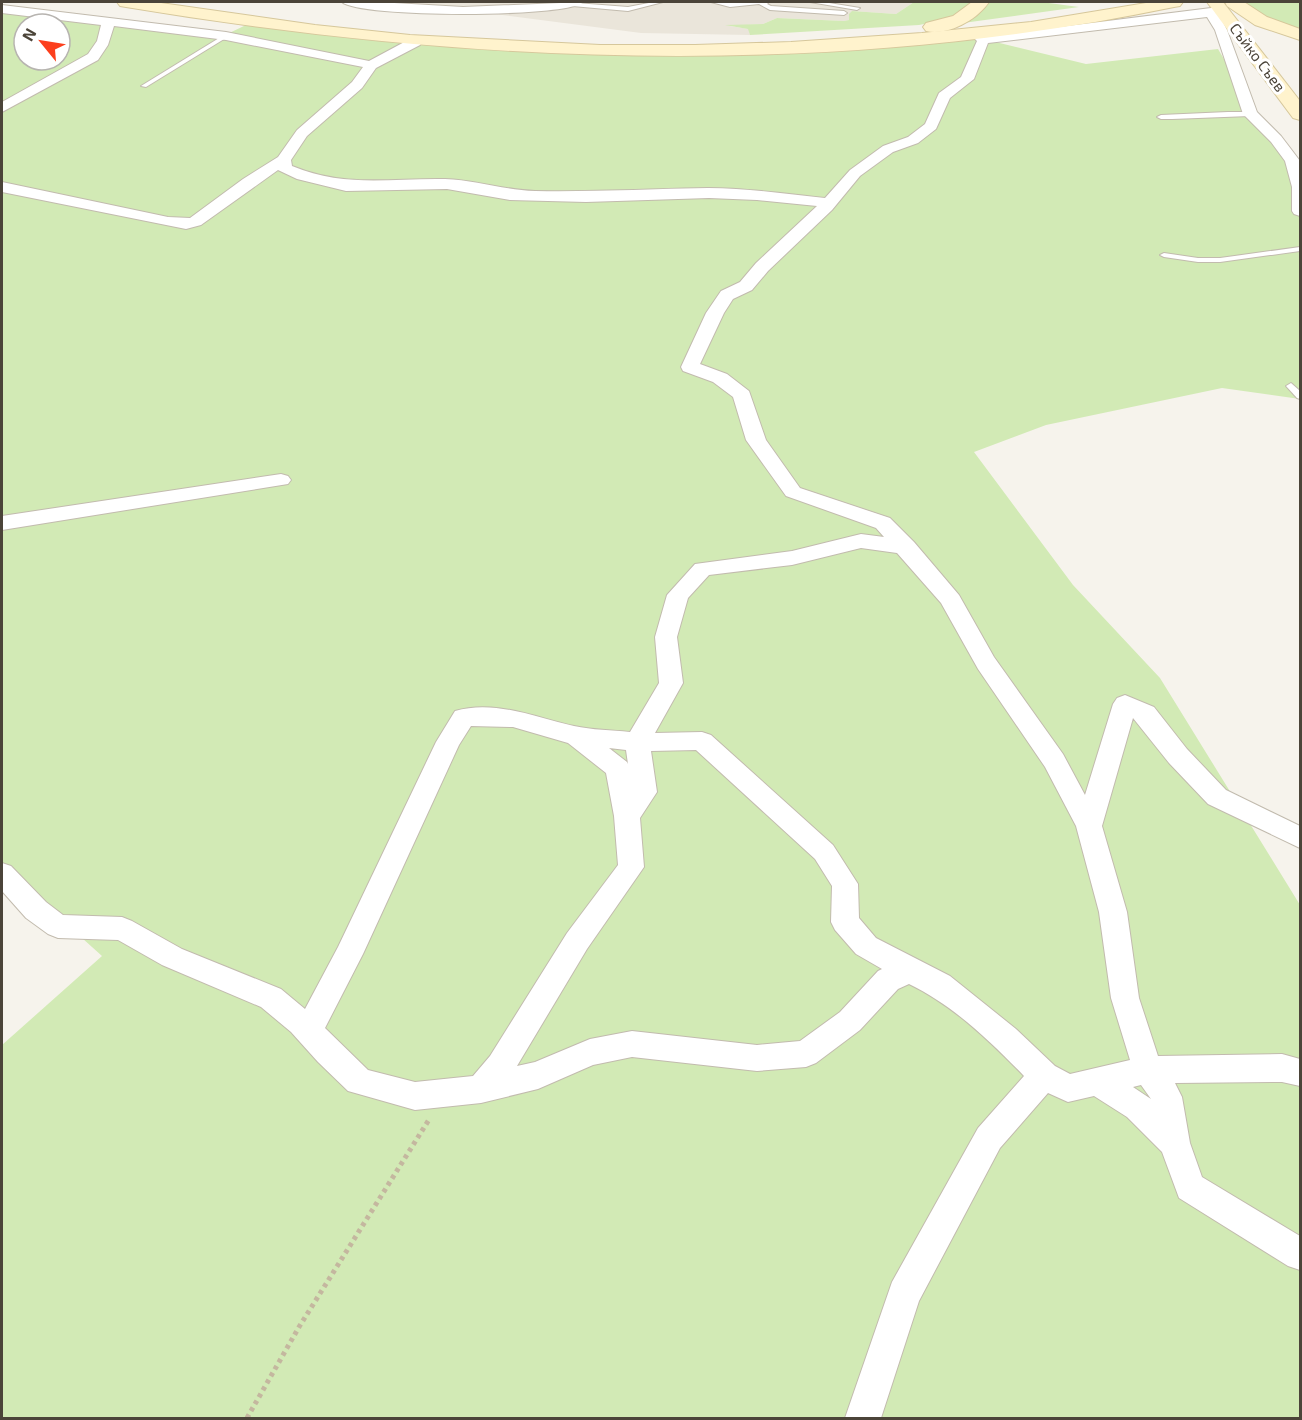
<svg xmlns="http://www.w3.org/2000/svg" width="1302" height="1420" font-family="'Exo 2',sans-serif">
<rect width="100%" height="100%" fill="#f6f3ec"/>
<!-- residential -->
<polygon fill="#eae5da" points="402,2 914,2 896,14 852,11 850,20 844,21 777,18 763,24 730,26 749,29 750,35 641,33"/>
<!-- green -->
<g fill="#d2eab5" fill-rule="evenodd">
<polygon points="914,2 973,2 969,7 953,18 919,25 750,35 748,29 725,25 763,24 777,18 844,21 849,20 849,14 852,11 896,14"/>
<polygon points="985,2 1041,2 1079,7 963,23 983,7"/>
<path d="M1244,2H1300V33C1280,27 1258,17 1244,2Z"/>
<path d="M2,11L221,37L246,25L430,45L523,50L620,52L971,36L1086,64L1218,49L1285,162L1300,178V399L1222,388L1046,425L974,452L1073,585L1160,678L1300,905V1418H2V1045L102,956L2,866ZM24,24H60V60H24Z"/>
</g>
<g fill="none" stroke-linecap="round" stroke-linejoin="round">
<defs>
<g id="lane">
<polygon points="563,2 628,7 654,2 663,2 628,11 561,5 561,3"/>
<polygon points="711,2 769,2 767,4 771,6 844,11 847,13 844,15 770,10 759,4 730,7"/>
<polygon points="810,2 823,2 860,8 857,10"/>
<polygon points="224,35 229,36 146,87 141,86"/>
<polygon points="1228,112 1250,112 1254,114 1250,116 1172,119 1161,119 1157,117 1161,115"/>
<polygon points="1300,247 1300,251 1220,262 1198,262 1164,257 1160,255 1164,253 1198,258 1220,258"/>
<polygon points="1291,383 1300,391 1300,399 1297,398 1286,386"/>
</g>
<g id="street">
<path d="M342,2H377L463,7L584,2C567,18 359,18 342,2Z"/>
<path d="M2,5L226,32L369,61L410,39H420L422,42L420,45L376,68L362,88L307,136L291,160L292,166C345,188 390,178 445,179C475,180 504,190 535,191C592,192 650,189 708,188C747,188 786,194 825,198L850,170L883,146L908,137L925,124L939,93L961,77L977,41L970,34L971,31H981L987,36L1211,8H1226L1228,11L1226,14L1219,15L1227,30L1257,112L1281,136L1300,161V216L1294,214L1292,211V187L1285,161L1271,142L1243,114L1215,30L1207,17L988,43L974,79L950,98L936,129L918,143L893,152L860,176L832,210L768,271L752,290L733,299L724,313L700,364L727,374L749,391L766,440L800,488L890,518L914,542L959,595L994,657L1063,754L1085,795L1113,704L1117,698L1125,695L1154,707L1187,749L1226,790L1300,826V848L1208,804L1169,763L1133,718L1102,826L1127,912L1139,998L1158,1056L1282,1054L1300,1059V1086L1282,1082L1175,1083L1182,1097L1190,1143L1202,1177L1300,1236V1270L1288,1266L1179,1198L1162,1152L1127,1117L1094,1096L1068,1102L1048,1093L1000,1148L919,1301L881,1418H845L892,1282L978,1128L1024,1076C991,1042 953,1005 909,984L898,989L860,1030L816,1063L806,1067L757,1071L632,1057L593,1065L538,1089L481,1103L415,1110L348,1091L318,1062L291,1032L261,1007L162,965L118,940L58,938L48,934L26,918L2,891V863L11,866L46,902L63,915L122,917L132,921L182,949L281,989L305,1009L338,947L436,742L455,711C495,699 536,718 574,726C592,730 612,730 630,732L659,683L655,637L667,595L695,564L792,551L861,534L884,537L876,528L786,496L746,440L733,397L713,382L683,371L681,367L706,313L721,291L740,282L756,263L817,206L757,200L709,198L586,202L510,200L447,189L346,191L297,179L278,170L201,225L186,229L2,192V182L168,217L190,218L243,179L278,157L297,130L352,82L363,67L226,40L114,26L108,45L98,60L2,112V102L88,54L97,41L101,25L2,13ZM861,548L897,553L941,603L978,669L1045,767L1076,826L1099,912L1111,998L1130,1060L1070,1074L1055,1066L1016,1029L950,976L876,938L859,918L858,884L833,845L711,735L702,732L655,733L683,683L677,637L688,598L709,575L792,565ZM471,726L513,727L568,743L606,773L614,816L618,865L567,933L490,1056L473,1076L415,1082L368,1070L325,1028L363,954L459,745ZM609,748L626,750L628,764L627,762ZM696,750L815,859L832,886L831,922L835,930L856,954L882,969L878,971L840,1012L800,1041L757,1045L632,1031L590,1039L535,1062L517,1066L587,949L644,867L640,818L657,792L651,751ZM1141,1085L1151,1099L1133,1087Z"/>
<polygon points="281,474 288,476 291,480 288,484 2,530 2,516"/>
</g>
<g id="secondary">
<path d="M117,2H154L315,25L410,35L600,45H695L791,42L922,33L1031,22L1152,2H1183L1180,6L1174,7C829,79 472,65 126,7L120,6Z"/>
<path d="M972,2H989C977,20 948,36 926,31L923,27L926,23L953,16Z"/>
<polygon points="1207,2 1223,2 1300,101 1300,120 1293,118"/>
<polygon points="1225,2 1244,2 1267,17 1300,29 1300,40 1255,25 1227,6"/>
</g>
</defs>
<!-- lane casing -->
<use href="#lane" stroke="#c2bbae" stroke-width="2"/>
<!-- street casing -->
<use href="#street" stroke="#c2bbae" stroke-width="2"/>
<!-- secondary casing -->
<use href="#secondary" stroke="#d6c79b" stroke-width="2"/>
<!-- path -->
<polyline stroke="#c4b79f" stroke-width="5" stroke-dasharray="4 4" stroke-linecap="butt" points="247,1418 299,1327 430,1118"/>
<!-- lane -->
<use href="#lane" fill="#fff" fill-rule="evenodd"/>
<!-- street -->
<use href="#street" fill="#fff" fill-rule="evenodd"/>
<!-- secondary -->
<use href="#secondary" fill="#fff3cd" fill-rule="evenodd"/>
</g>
<g text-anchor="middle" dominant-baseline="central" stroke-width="6" stroke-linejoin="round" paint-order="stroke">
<!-- far-street labels -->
<g font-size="15" fill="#4b4439" stroke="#fff">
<text transform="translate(1258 57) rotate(53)">Съйко Съев</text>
</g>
</g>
<!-- border -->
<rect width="1302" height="1420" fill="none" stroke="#4b4439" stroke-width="6"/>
<!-- north arrow -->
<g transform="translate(42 42) rotate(300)"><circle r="28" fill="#ffffff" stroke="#b7b4b0" stroke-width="1.5"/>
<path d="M0-4.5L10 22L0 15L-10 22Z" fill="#fc3f1d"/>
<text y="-9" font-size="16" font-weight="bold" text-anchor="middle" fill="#4b4439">N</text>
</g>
</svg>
